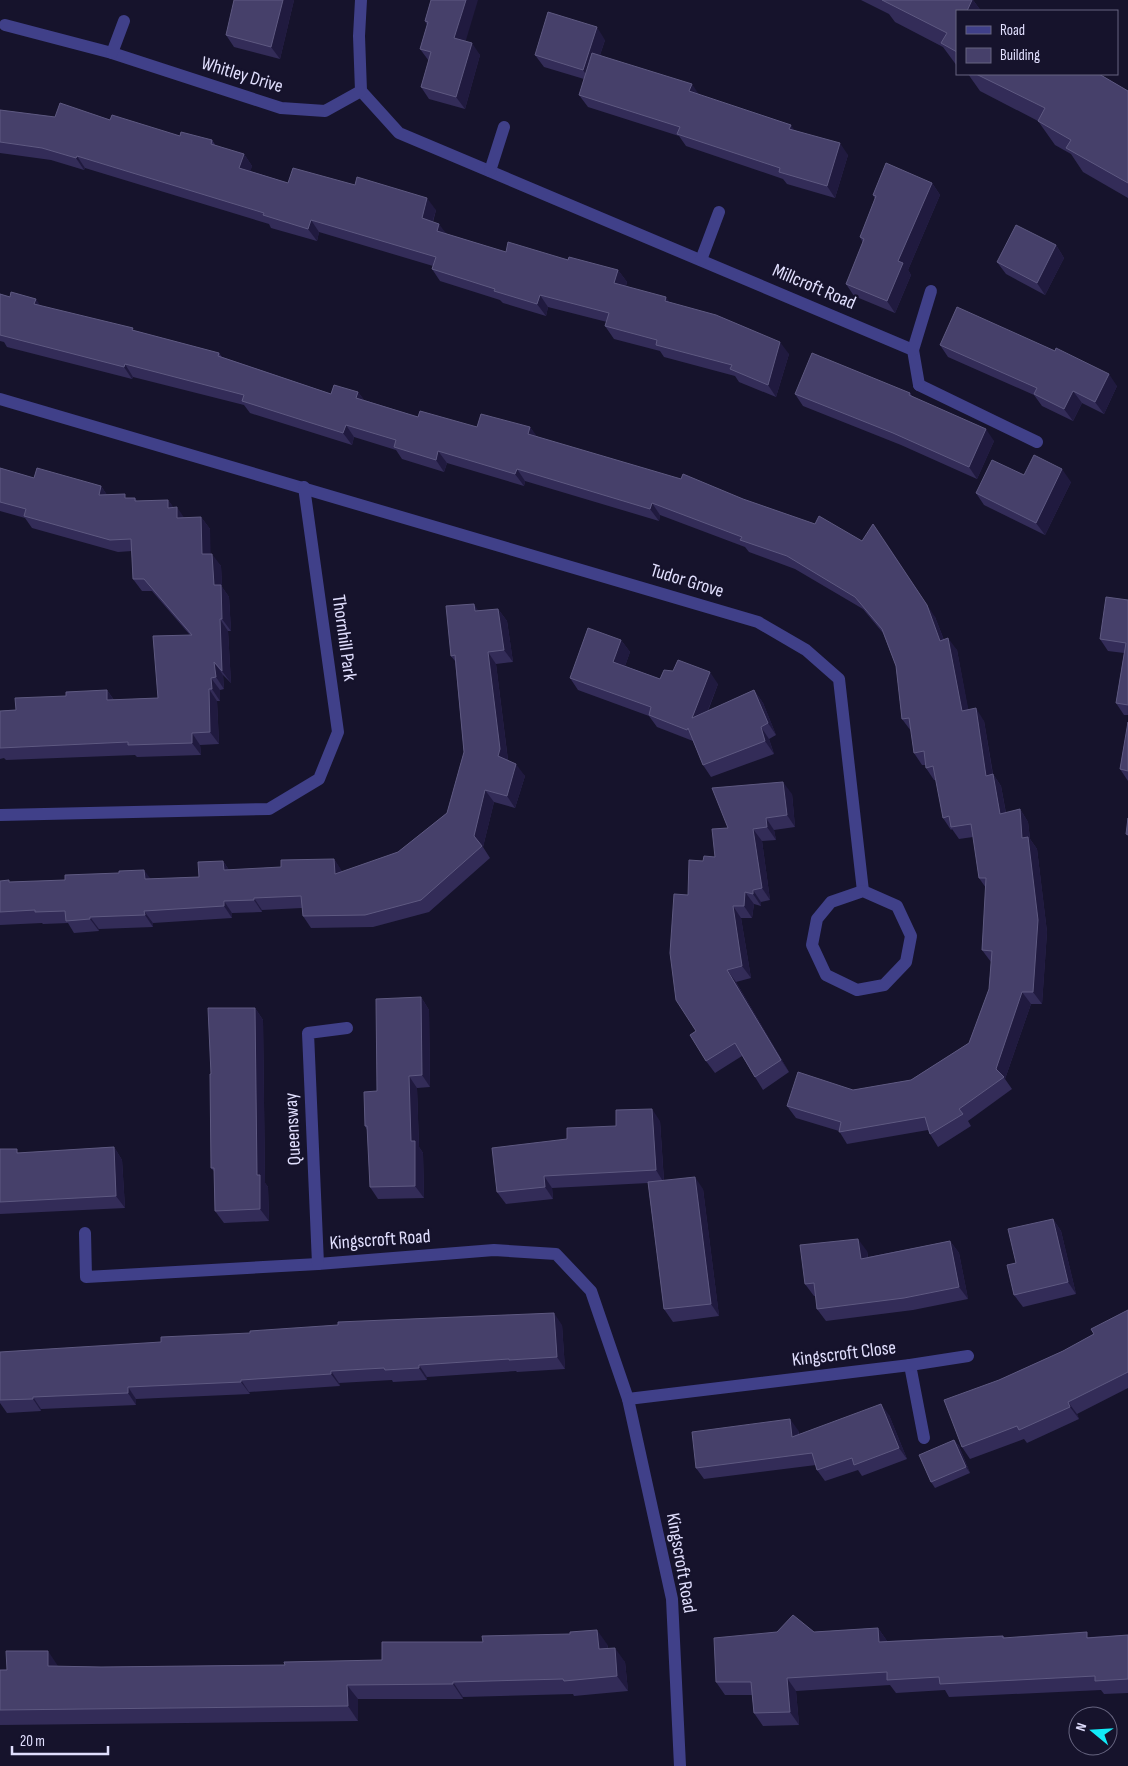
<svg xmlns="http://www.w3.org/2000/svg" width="1128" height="1766" font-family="'Sofia Sans Condensed',sans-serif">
<rect width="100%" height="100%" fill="#16132c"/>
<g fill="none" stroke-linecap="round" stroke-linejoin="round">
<!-- lane -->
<polyline stroke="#404089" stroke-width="12" points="919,385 1037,442"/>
<!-- street -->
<g stroke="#404089" stroke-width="12">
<polyline points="361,0 359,36 361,91 399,133 913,350 919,385"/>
<polyline points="5,25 112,53 281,108 325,111 361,91"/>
<polyline points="112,53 124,21"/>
<polyline points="490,171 504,127"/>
<polyline points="701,260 719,212"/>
<polyline points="913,350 931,291"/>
<polyline points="0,399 758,622 806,650 839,679 863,891"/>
<polyline points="0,815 269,809 319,779 338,732 304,487"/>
<polygon points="863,891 897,906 911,936 906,962 884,985 857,990 826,975 812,945 817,919 831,902"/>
<polyline points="85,1233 86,1277 318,1264 494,1250 556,1254 591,1291 628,1399 672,1599 680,1766"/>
<polyline points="318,1264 308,1033 347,1028"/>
<polyline points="910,1365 924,1438"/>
<polyline points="628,1399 910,1365 968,1356"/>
</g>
</g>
<!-- wall -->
<g fill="#332c58">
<polygon points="294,0 280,59 234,47 226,35"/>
<polygon points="431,0 466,41 480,55 465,109 429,99 421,87 429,61 420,49 427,25 425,21"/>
<polygon points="861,0 973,0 981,11 957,11 957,66 943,47 895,22 889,14"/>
<polygon points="605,40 600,55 699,95 795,130 848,155 835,198 787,184 783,179 686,146 679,136 588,107 579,95 584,79 544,67 535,55"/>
<polygon points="968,74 1099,74 1128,91 1128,198 1083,172 1071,154 1055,145 1038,121 980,91"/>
<polygon points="0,110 55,117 110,120 180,136 212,140 216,146 244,154 252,166 250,171 288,183 436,210 433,222 447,234 506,252 568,260 618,270 627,282 626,286 670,303 789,354 776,397 739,382 735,376 664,357 660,351 614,339 605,326 607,322 548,307 546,316 503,303 500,300 440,281 432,269 433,266 319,232 317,241 271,228 269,224 85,168 84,170 51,160 0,153"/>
<polygon points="932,183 940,195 908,270 911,275 895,313 854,296 846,284 863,243 860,237 875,199 873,195"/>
<polygon points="1056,245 1064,258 1045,295 1006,274 997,262"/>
<polygon points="0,294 41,306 219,353 222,357 331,394 358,392 364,400 418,417 477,427 530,427 536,436 935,617 944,640 957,650 968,710 984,721 993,774 1001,786 1006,813 1020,809 1028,822 1030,839 1037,849 1047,932 1042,1004 1031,1004 1005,1079 1012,1089 968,1121 971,1126 938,1147 930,1134 928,1130 847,1144 839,1131 796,1118 787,1106 853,1090 911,1080 969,1043 989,989 991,962 982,950 986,888 979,878 973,837 959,839 952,829 951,830 943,818 936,780 934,780 926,768 926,765 922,765 914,753 911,731 902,719 896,666 883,633 863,609 795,569 749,552 745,547 660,515 659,521 525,481 524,486 447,463 444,472 402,459 396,450 354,437 352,445 250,413 244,405 133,377 132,379 7,347 4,342 0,341"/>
<polygon points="940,345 1117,386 1104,414 1082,403 1073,421 1042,406 1034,395 948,357"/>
<polygon points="910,393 912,396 994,441 977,479 901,445 803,406 795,394"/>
<polygon points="0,468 34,478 101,486 107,495 127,498 135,498 137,501 168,500 173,507 184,518 201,517 210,529 210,554 221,566 222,587 229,597 231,631 228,631 231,683 223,675 224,689 220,690 220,701 217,701 219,744 200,745 201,755 137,757 135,755 6,760 4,758 0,759 0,711 16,710 66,696 107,690 114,700 158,698 190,635 152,591 142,591 133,579 132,551 118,552 32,528 25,518 0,511"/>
<polygon points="1024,475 1071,482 1045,535 984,505 976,493"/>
<polygon points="1128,600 1128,715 1124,715 1116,703 1124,653 1108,651 1100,639"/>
<polygon points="498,609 507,621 513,662 496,664 508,760 525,776 515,808 494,802 483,847 490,858 429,912 373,927 311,928 303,916 302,908 262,910 262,912 232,913 232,918 153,923 153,927 99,929 99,931 74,933 68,923 43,924 42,923 0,925 0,881 10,882 151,879 199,877 223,861 229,870 281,867 334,859 342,872 398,852 447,813 464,752 455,661 451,656 479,611"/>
<polygon points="621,640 630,652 625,666 660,679 718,684 708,711 754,690 763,703 776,735 769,739 774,754 711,777 703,765 693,741 657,727 649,716 578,690 570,678"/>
<polygon points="1128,722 1128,781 1120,769"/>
<polygon points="792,794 795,827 774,830 776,840 762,841 770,900 761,902 761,906 754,904 752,918 741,918 751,978 736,982 789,1072 763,1090 755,1077 742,1056 715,1073 706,1061 696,1031 688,895 715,857 728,828"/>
<polygon points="421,997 429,1010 430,1087 417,1088 419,1147 423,1153 424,1198 378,1199 370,1187 367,1130 365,1126 377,1091"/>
<polygon points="255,1008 263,1020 265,1183 268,1187 269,1221 224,1223 215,1211 214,1171 211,1168 211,1074"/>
<polygon points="660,1121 664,1181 703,1189 719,1316 673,1322 664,1309 648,1183 552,1188 553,1199 506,1204 497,1192 567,1139 616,1126"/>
<polygon points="114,1147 122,1160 125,1208 0,1214 0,1149 20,1153"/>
<polygon points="1053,1219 1061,1231 1076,1294 1023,1307 1014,1295 1016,1263"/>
<polygon points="950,1241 959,1253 968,1299 913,1310 826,1321 817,1309 816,1296 814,1296 805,1284 867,1251 868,1257"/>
<polygon points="1128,1310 1128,1388 1077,1414 1079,1419 1027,1443 1024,1439 970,1459 962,1447 999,1380 1063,1351 1094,1334"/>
<polygon points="562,1325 565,1369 517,1372 516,1371 427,1377 427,1380 393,1382 392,1380 339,1383 340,1386 249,1392 250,1394 136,1399 136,1405 41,1409 41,1411 7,1413 0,1403 0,1352"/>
<polygon points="889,1415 907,1459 862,1476 858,1470 825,1481 817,1470 816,1465 704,1479 696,1468 798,1430 799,1434"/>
<polygon points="954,1440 959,1446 970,1473 935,1488 931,1482"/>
<polygon points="878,1628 887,1641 1003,1636 1005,1638 1090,1637 1128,1635 1128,1693 1104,1694 1101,1690 949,1697 945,1690 896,1693 890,1685 796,1691 799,1725 763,1726 754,1713 752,1695 725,1695 716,1682 814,1632"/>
<polygon points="607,1644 608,1648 625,1662 628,1691 574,1696 573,1694 463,1697 463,1699 358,1699 358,1721 0,1725 0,1670 58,1666 101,1667 285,1665 382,1660"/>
</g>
<!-- shaded-wall -->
<g fill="#201a3f">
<polygon points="283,0 294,0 280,59 271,47"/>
<polygon points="466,0 478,0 463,50 454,38"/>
<polygon points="972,0 973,0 981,11 967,11"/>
<polygon points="597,27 605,40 591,82 583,70"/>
<polygon points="472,43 480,55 465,109 456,97"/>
<polygon points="692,84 700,96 689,91"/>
<polygon points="791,125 799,137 789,129"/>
<polygon points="840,143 848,155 835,198 827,186"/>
<polygon points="244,154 252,166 248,180 239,168"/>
<polygon points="77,156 85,168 84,170 76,158"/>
<polygon points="932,183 940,195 908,270 911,275 895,313 887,301 898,261"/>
<polygon points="427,198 436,210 430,230 422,218"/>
<polygon points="311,220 319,232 317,241 308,229"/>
<polygon points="439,224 448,236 437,231"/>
<polygon points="1056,245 1064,258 1045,295 1037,283"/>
<polygon points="618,270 627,282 623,295 614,283"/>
<polygon points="540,295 548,307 546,316 537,304"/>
<polygon points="666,297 674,309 665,301"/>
<polygon points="36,299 44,311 34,304"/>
<polygon points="780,342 789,354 776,397 768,385"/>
<polygon points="125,364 133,377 132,379 124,367"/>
<polygon points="1109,374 1117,386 1104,414 1095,402"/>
<polygon points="1073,391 1082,403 1073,421 1064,409"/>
<polygon points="358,392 367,404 356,398"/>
<polygon points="346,425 354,437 352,445 343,433"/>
<polygon points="530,427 539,439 528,434"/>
<polygon points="986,429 994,441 977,479 969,467"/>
<polygon points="438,451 447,463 444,472 436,460"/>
<polygon points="517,469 525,481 524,486 515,474"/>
<polygon points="1062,469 1071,482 1045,535 1036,523"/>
<polygon points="101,486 109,498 99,495"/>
<polygon points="168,500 177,512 168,508"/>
<polygon points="652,503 660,515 659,521 650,509"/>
<polygon points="177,507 185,519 177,518"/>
<polygon points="201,517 210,529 211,566 202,554"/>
<polygon points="882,536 935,617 949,653 940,641"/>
<polygon points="212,554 221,566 222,587 229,597 231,631 222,619 214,585"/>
<polygon points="474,604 482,616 475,611"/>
<polygon points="498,609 507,621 513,662 504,650"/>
<polygon points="220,619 228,631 231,683 222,671"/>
<polygon points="948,638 957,650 971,723 962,711"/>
<polygon points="621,640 630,652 622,674 613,662"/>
<polygon points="488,652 496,664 508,761 498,756"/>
<polygon points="214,662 223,675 224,689 216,677"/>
<polygon points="710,672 718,684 700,730 692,718"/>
<polygon points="211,678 220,690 220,701 212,689"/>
<polygon points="209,689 217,701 219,744 210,732"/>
<polygon points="107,690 115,702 107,700"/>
<polygon points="754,690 763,703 776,735 768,723"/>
<polygon points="976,708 984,721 995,788 986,776"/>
<polygon points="761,727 769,739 774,754 765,741"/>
<polygon points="192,733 200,745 201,755 192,743"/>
<polygon points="516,764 525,776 515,808 507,796"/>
<polygon points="993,774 1001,786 1008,826 1000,814"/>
<polygon points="783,782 792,794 795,827 787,815"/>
<polygon points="485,790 494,802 483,847 474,836"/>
<polygon points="1020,809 1028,822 1030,839 1037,849 1047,932 1042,1004 1033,992"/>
<polygon points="766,818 774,830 776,840 767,827"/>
<polygon points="753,829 762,841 770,900 762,888"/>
<polygon points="334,859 342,871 343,886 335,874"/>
<polygon points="223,861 231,873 224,870"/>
<polygon points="144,870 153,882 145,879"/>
<polygon points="753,890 761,902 761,906 753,894"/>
<polygon points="745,892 754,904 752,918 744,906"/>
<polygon points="254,898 262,910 262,912 254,900"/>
<polygon points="224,901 232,913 232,918 224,906"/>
<polygon points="733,906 741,918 751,978 742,966"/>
<polygon points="144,911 153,923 153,927 145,915"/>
<polygon points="90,917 99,929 99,931 90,919"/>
<polygon points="727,970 736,982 789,1072 781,1060"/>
<polygon points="1022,992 1031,1004 1005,1079 996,1069"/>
<polygon points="421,997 429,1010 430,1087 422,1075"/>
<polygon points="255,1008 263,1020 265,1183 268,1187 269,1221 260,1209 257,1175"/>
<polygon points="409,1076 417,1088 419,1147 423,1153 424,1198 415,1186 411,1141"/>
<polygon points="652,1109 660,1121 664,1183 656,1170"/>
<polygon points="114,1147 122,1160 125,1208 116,1196"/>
<polygon points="544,1176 552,1188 553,1199 545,1187"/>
<polygon points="695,1177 703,1189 719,1316 711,1304"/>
<polygon points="1053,1219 1061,1231 1076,1294 1068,1282"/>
<polygon points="858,1239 867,1251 869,1271 861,1259"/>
<polygon points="950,1241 959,1253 968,1299 959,1287"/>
<polygon points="554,1313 562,1325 565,1369 557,1357"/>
<polygon points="419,1365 427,1377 427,1380 419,1368"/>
<polygon points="331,1371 339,1383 340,1386 331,1374"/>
<polygon points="241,1380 249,1392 250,1394 241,1382"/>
<polygon points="128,1387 136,1399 136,1405 128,1393"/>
<polygon points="33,1397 41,1409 41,1411 33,1399"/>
<polygon points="1068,1402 1077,1414 1079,1419 1070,1407"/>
<polygon points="881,1404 889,1415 907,1459 899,1448"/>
<polygon points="790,1419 798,1430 800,1448 792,1437"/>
<polygon points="954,1440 959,1446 970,1473 966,1467"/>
<polygon points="878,1628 887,1641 879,1642"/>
<polygon points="597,1630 607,1644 610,1664 599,1649"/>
<polygon points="615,1648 625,1662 628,1691 617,1676"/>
<polygon points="48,1651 58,1666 58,1680 48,1666"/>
<polygon points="787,1678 796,1691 799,1725 790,1712"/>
<polygon points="453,1682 463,1697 463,1699 453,1684"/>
<polygon points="347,1685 358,1699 358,1721 348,1706"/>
</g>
<!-- building -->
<g fill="#46406a" stroke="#5e5981">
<polygon points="234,0 283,0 271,47 226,35"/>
<polygon points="431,0 466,0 454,38 472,43 456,97 421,87 431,52 420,49 428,22 425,21"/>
<polygon points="882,0 972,0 967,11 957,11 957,52 941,43 947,33"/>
<polygon points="548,12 597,27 583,70 535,55"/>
<polygon points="592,53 692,84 689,91 791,125 789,129 840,143 827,186 779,172 780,168 677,134 680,127 579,95"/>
<polygon points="976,74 1099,74 1128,91 1128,183 1066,148 1071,140 1038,121 1045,108"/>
<polygon points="60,103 110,120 112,115 180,136 181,132 212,140 211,144 244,154 239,168 288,183 293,168 355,185 357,177 427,198 422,218 439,224 437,231 506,252 508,242 568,260 569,257 618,270 614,283 666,297 665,301 716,315 780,342 768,385 730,369 732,365 656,345 657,340 605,326 609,313 540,295 537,304 494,291 495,289 432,269 436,257 311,220 308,229 263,215 264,213 77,156 76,158 42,148 0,142 0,110 55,117"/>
<polygon points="886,163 932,183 898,261 903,263 887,301 846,284 864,239 860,237 876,196 873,195"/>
<polygon points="1016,225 1056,245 1037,283 997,262"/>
<polygon points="11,292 36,299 34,304 133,328 132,330 219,353 218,356 331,394 334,385 358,392 356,398 418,417 420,411 477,427 481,414 530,427 528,434 681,479 683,474 743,499 815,524 819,516 862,541 873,524 927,605 940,641 948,638 962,711 976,708 986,776 993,774 1000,814 1020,809 1022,838 1028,837 1038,920 1033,992 1022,992 996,1069 1004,1077 959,1109 963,1114 930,1134 925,1117 839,1132 841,1122 787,1106 798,1072 853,1090 911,1080 969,1043 989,989 992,951 982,950 986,878 979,878 971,824 951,827 949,816 943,818 933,766 926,768 924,751 914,753 909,718 902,719 896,666 882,629 855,597 787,556 740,540 742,537 652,503 650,509 517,469 515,474 438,451 436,460 394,447 396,440 346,425 343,433 242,401 244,395 125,364 124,367 0,335 0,294 10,297"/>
<polygon points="957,307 1055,351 1056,348 1109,374 1095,402 1073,391 1064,409 1034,394 1037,388 940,345"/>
<polygon points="812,353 910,393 909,395 986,429 969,467 893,433 795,394"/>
<polygon points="1034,455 1062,469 1036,523 976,493 992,460 1024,475"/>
<polygon points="0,468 34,478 37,468 101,486 99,495 125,494 125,498 135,498 135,501 168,500 168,508 177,507 177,518 201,517 202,554 212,554 214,585 221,585 222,619 220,619 222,671 214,662 216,677 211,678 212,689 209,689 210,732 192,733 192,743 128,745 128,742 0,748 0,711 16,710 15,698 66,696 66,692 107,690 107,700 158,698 153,636 192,635 144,579 133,579 131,539 110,540 24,516 26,509 0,502"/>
<polygon points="1106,597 1128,600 1128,705 1116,703 1126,643 1100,639"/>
<polygon points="474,604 475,611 498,609 504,650 488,652 500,749 498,756 516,764 507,796 485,790 474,836 482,846 421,900 365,915 303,916 301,896 254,898 254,900 224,901 224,906 144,911 145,915 90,917 90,919 66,921 65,911 35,912 35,910 0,912 0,881 9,880 9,882 65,880 65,875 119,873 119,871 144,870 145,879 199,877 198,862 223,861 224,870 281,867 281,860 334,859 335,874 398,852 447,813 464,752 455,655 451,656 446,606"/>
<polygon points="588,628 621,640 613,662 660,679 664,670 673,671 678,660 710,672 692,718 754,690 768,723 761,727 765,741 703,765 688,728 687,730 649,715 651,707 570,678"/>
<polygon points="1128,722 1128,771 1120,769"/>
<polygon points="783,782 787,815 766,818 767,827 753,829 762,888 753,890 753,894 745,892 744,906 733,906 742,966 727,970 781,1060 755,1077 735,1043 706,1061 690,1035 696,1031 676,1000 670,953 674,894 688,895 689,860 703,861 704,856 715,857 712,829 728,828 712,788"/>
<polygon points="1128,818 1128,835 1126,834"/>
<polygon points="421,997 422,1075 409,1076 411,1141 415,1141 415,1186 370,1187 367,1126 365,1126 364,1092 377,1091 376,999"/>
<polygon points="208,1008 255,1008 257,1175 260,1175 260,1209 215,1211 214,1168 211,1168 210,1074 211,1074"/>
<polygon points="652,1109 656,1170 544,1176 545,1187 497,1192 492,1148 567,1139 567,1128 616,1126 616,1110"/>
<polygon points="114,1147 116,1196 0,1202 0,1149 17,1149 17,1153"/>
<polygon points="695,1177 711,1304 664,1309 648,1182"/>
<polygon points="1053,1219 1068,1282 1014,1295 1007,1265 1016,1263 1008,1229"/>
<polygon points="858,1239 861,1259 950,1241 959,1287 904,1298 817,1309 814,1283 805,1284 800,1245"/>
<polygon points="1128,1310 1128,1372 1068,1402 1070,1407 1019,1430 1017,1426 962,1447 944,1400 999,1380 1063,1351 1094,1334 1091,1329"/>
<polygon points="554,1313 557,1357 509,1360 509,1359 419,1365 419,1368 385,1370 384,1368 331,1371 331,1374 241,1380 241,1382 128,1387 128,1393 33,1397 33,1399 0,1400 0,1352 161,1342 161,1337 250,1333 250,1331 338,1325 338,1322"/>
<polygon points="881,1404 899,1448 854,1465 852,1458 817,1470 812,1453 696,1468 692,1432 790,1419 792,1437"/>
<polygon points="954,1440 966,1467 931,1482 919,1455"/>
<polygon points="793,1615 814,1632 878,1628 879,1642 1003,1636 1003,1638 1087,1632 1087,1638 1128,1635 1128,1679 1095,1681 1095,1676 940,1684 939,1677 887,1680 887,1672 787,1678 790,1712 754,1713 751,1682 716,1682 714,1638 777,1632"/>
<polygon points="597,1630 599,1649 615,1648 617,1676 564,1681 563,1679 453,1682 453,1684 347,1685 348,1706 0,1710 0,1670 7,1670 6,1651 48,1651 48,1666 101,1667 285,1665 284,1662 382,1660 382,1642 483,1642 482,1636 570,1634 570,1632"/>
</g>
<g text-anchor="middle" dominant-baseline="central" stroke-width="4.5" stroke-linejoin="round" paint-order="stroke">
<!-- street labels -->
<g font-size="19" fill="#e1dffe" stroke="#16132c">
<text transform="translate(242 75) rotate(17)">Whitley Drive</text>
<text transform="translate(814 287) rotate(23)">Millcroft Road</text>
<text transform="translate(687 581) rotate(17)">Tudor Grove</text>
<text transform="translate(344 638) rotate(82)">Thornhill Park</text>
<text transform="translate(293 1129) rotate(-93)">Queensway</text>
<text transform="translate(380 1240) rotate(-4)">Kingscroft Road</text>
<text transform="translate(844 1354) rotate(-7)">Kingscroft Close</text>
<text transform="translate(681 1563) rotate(80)">Kingscroft Road</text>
</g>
</g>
<!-- legend -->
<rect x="956" y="10" width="162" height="65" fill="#16132c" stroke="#676580"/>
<rect x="966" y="26" width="25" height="8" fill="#404089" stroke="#676580"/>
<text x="1000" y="35" font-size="15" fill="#e1dffe">Road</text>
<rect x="966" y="48" width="25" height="15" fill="#46406a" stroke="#676580"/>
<text x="1000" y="60" font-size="15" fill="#e1dffe">Building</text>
<!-- north arrow -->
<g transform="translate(1093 1731) rotate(288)"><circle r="24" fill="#16132c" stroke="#676580"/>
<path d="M0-4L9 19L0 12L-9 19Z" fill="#12eaf7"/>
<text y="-8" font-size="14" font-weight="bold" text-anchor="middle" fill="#e1dffe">N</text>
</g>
<!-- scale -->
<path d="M12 1746v8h96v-8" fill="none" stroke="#e1dffe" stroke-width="2.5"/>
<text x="20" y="1746" font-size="15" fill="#e1dffe" stroke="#16132c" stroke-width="4" paint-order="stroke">20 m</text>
</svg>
